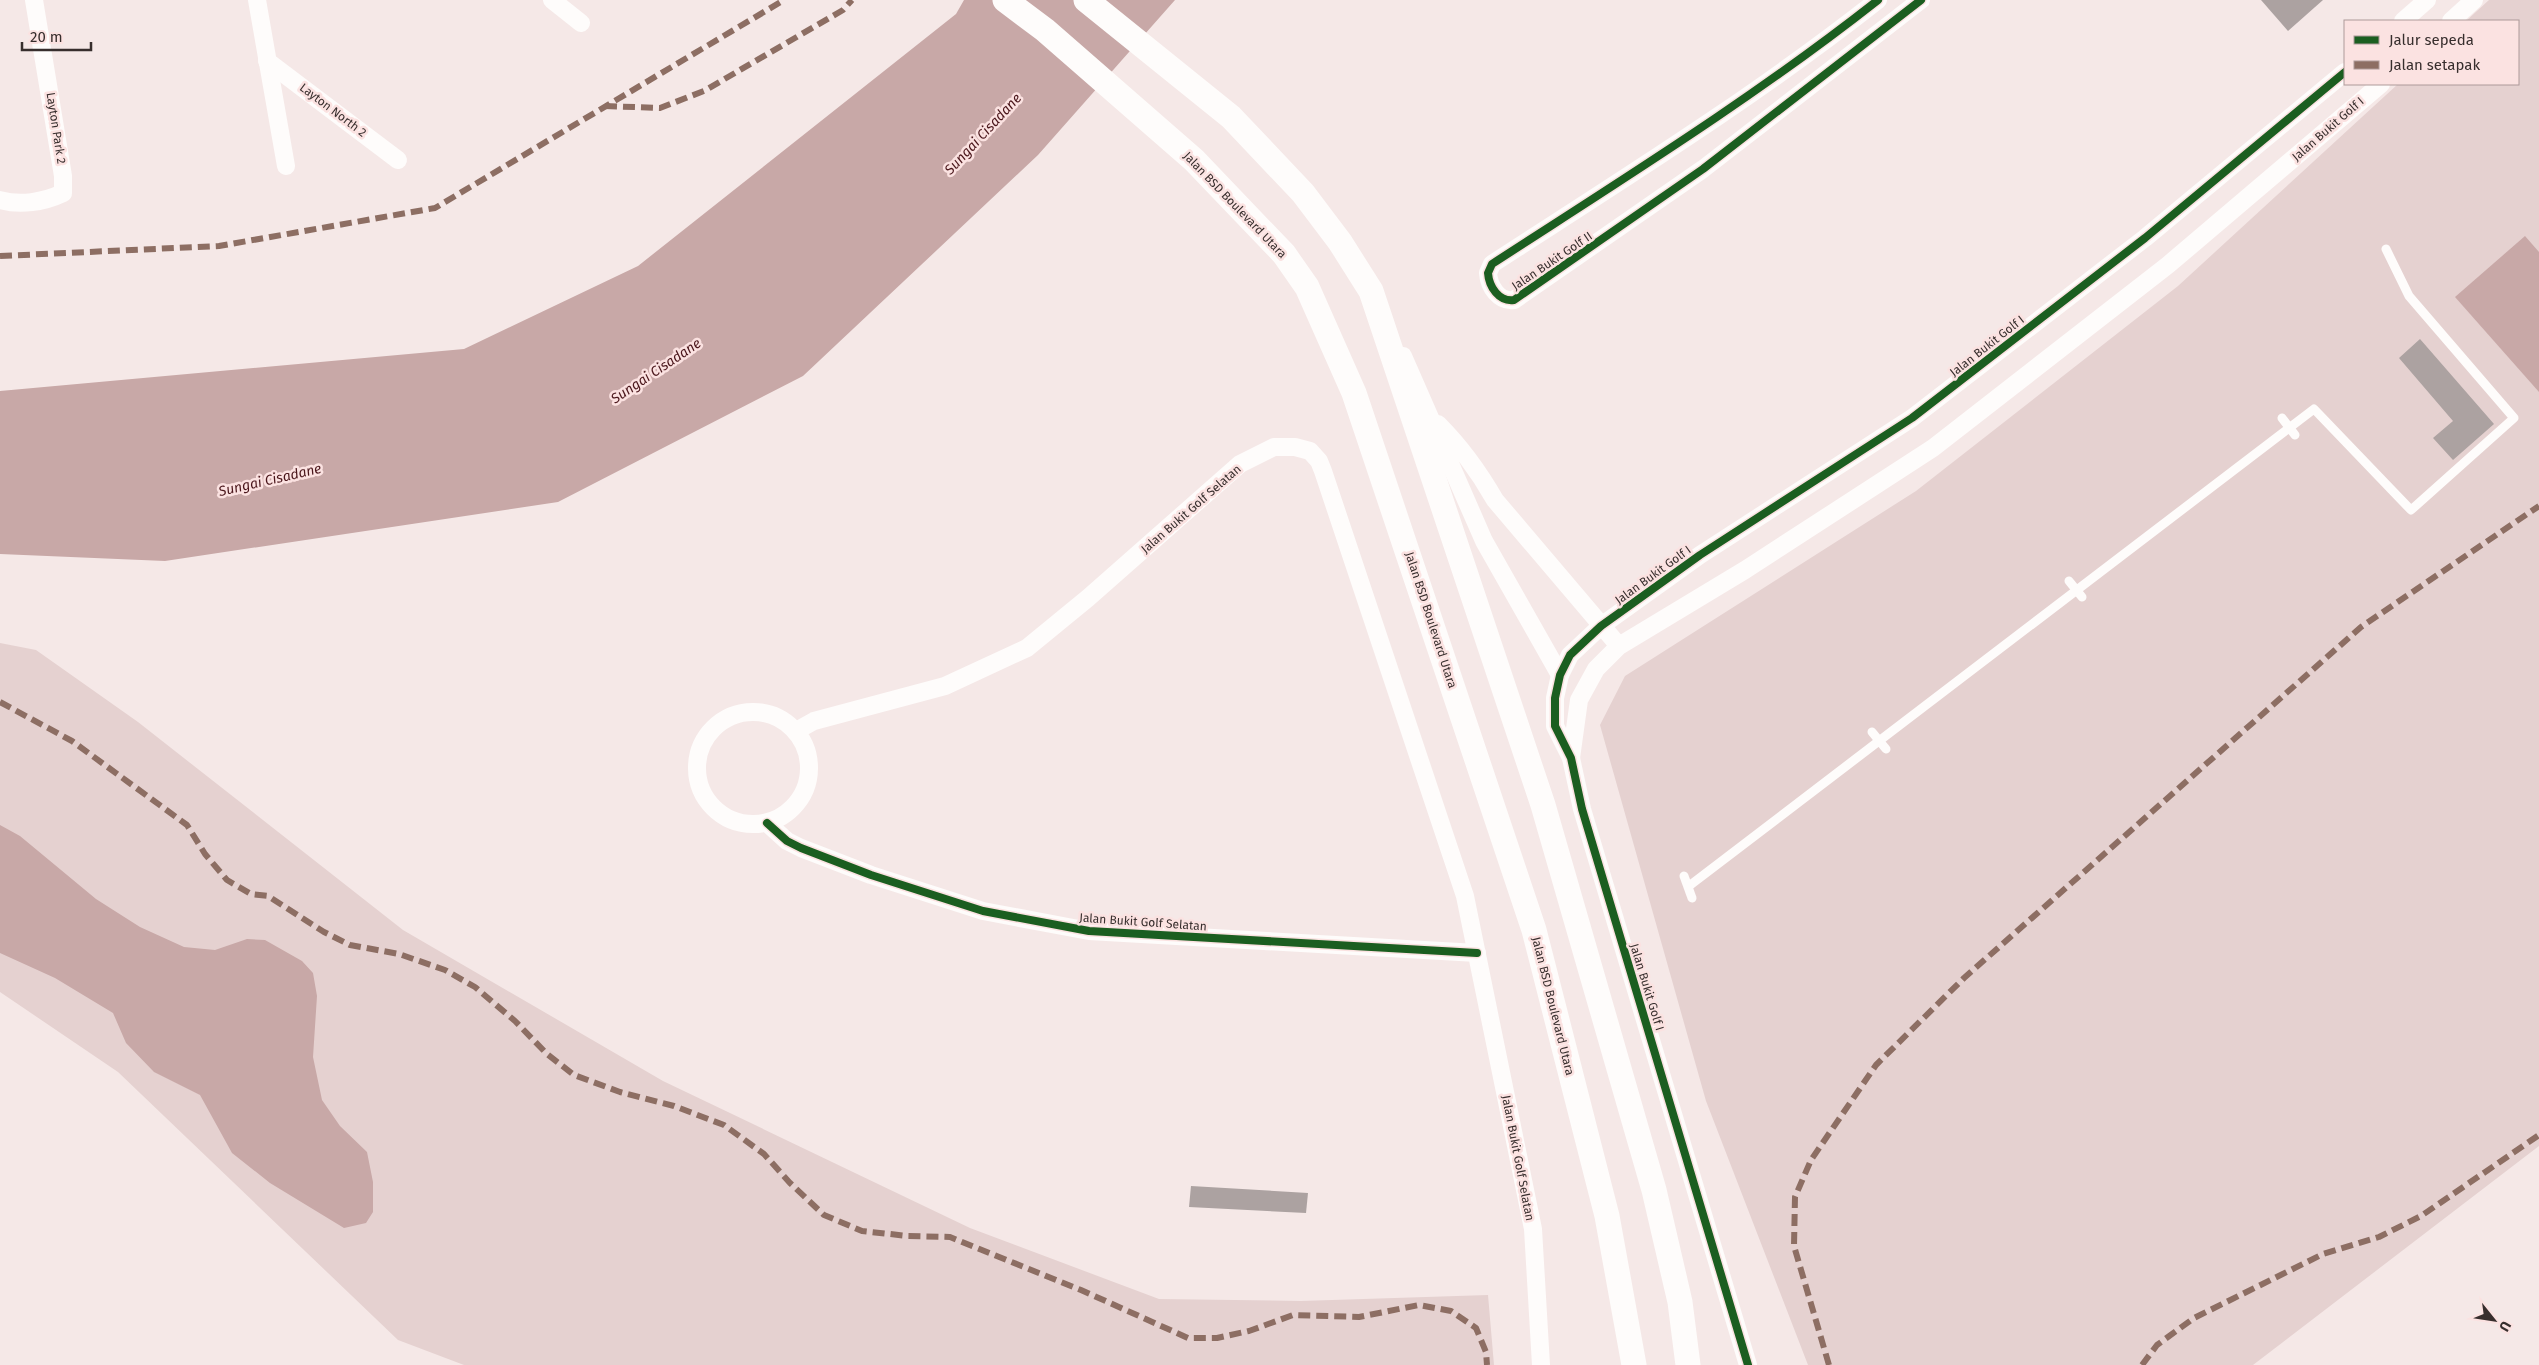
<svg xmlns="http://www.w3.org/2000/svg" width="2539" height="1365" font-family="'Fira Sans',sans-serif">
<rect width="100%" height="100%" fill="#f5e8e7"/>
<!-- green -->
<g fill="#e5d1d0">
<polygon points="2489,0 2539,0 2539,1146 2253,1365 1808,1365 1706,1101 1600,725 1625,676 1916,491 2178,286 2398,84 2518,84 2518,21 2466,21"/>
<polygon points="0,643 36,650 138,722 403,930 663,1081 970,1228 1159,1299 1301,1301 1488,1295 1494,1365 464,1365 398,1340 118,1072 0,992"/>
</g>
<!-- water -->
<g fill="#c8a8a7">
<polygon points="964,0 1175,0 1038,155 803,376 558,502 165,561 0,554 0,391 464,349 638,266 956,14"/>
<polygon points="2525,236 2539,252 2539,392 2455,297"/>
<polygon points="0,825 20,836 96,899 140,927 184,947 215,950 247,939 265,940 302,961 313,973 317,996 313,1057 322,1100 340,1126 367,1152 373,1182 373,1212 366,1223 344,1228 270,1183 232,1153 200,1095 154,1072 126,1043 113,1013 55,978 0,953"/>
</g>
<!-- building -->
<g fill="#aca2a1">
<polygon points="2261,0 2323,0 2288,31"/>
<polygon points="2420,339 2494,424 2453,460 2433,438 2453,421 2399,358"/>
<polygon points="1191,1186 1308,1193 1306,1213 1189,1207"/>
</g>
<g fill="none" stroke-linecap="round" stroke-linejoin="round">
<!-- lane -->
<g stroke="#fefcfb" stroke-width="9">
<polyline points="2282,418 2295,435"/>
<polyline points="2069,581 2082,597"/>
<polyline points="1872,732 1886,749"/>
<polyline points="1684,876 1692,898"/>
<polyline points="1689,886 2314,409 2411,510 2514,418 2409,296 2386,249"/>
</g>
<!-- street -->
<g stroke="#fefcfb" stroke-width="18">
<polyline points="257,0 286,166"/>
<polyline points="552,0 581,23"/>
<path d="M1878,0C1755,97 1623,179 1492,264L1488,273C1489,287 1499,302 1514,300L1703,169L1921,0"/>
<polyline points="2403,21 2427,0"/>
<polyline points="2451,21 2474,0"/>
<polyline points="267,61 398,160"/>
<path d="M0,200C20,206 44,202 63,193V176L34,0"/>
<polyline points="1403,356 1484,541 1560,675"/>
<path d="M1438,424C1461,447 1479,472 1495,500L1619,646"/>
<circle cx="753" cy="768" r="56"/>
<polyline points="796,731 814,721 945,686 1027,648 1088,598 1240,464 1274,447 1295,447 1310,451 1319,461 1323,471 1465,896 1533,1229 1541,1365"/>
<polyline points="1571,758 1579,700 1596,669 1619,646 1745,570 1933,448 2168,265 2381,84"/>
<polyline points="767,823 787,841 801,848 871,875 983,911 1089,931 1477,953"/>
<polyline points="1748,1365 1582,809 1571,758 1555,726 1555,698 1560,675 1570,655 1601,626 1700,555 1912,418 2145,238 2345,72"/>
</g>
<!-- secondary -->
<g stroke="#fefcfb" stroke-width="25">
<polyline points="1005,0 1045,30 1194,160 1284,254 1307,287 1354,393 1534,930 1607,1216 1634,1365"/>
<polyline points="1086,0 1231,117 1303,193 1340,242 1371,291 1543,805 1654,1190 1680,1302 1688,1365"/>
</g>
<!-- quiet -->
<g stroke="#8d6e63" stroke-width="6" stroke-dasharray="12 6" stroke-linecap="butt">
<polyline points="605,106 660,108 704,91 843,10 852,0"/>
<polyline points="0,256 219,246 435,208 784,0"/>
<polyline points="0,702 72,741 187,825 205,854 227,880 251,894 268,896 324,932 350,945 399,954 445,970 475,987 515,1021 547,1054 574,1075 620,1092 674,1106 724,1125 764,1154 790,1183 824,1215 862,1231 908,1236 950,1237 1081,1290 1188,1338 1217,1338 1249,1331 1293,1315 1359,1317 1419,1305 1451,1311 1476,1328 1486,1352 1487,1365"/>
<polyline points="1829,1365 1794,1246 1795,1197 1811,1160 1876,1065 1964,978 2361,627 2539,506"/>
<polyline points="2142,1365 2157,1345 2194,1318 2323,1254 2379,1237 2421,1216 2539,1135"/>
</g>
<defs>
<g id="cycleway">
<path d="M1878,0C1755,97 1623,179 1492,264L1488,273C1489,287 1499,302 1514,300L1703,169L1921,0"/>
<polyline points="767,823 787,841 801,848 871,875 983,911 1089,931 1477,953"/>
<polyline points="1748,1365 1582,809 1571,758 1555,726 1555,698 1560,675 1570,655 1601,626 1700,555 1912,418 2145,238 2345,72"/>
</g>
</defs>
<!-- cycleway casing -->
<use href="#cycleway" stroke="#fbe2e1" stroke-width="11"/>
<!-- cycleway -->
<use href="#cycleway" stroke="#1b5e20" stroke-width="8"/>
</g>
<g text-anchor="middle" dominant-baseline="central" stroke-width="5" stroke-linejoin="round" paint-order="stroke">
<!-- street labels -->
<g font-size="12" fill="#372e2d" stroke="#fbe2e1">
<text transform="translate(333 110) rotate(37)">Layton North 2</text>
<text transform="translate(56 128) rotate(81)">Layton Park 2</text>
<text transform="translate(2328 129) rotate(-41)">Jalan Bukit Golf I</text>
<text transform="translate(1235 205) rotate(46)">Jalan BSD Boulevard Utara</text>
<text transform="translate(1552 261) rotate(-34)">Jalan Bukit Golf II</text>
<text transform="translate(1987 346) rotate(-38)">Jalan Bukit Golf I</text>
<text transform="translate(1191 509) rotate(-41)">Jalan Bukit Golf Selatan</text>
<text transform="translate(1653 575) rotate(-36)">Jalan Bukit Golf I</text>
<text transform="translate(1431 620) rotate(72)">Jalan BSD Boulevard Utara</text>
<text transform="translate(1143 922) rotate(4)">Jalan Bukit Golf Selatan</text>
<text transform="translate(1647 987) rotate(73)">Jalan Bukit Golf I</text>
<text transform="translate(1553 1006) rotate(76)">Jalan BSD Boulevard Utara</text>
<text transform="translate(1518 1158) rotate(79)">Jalan Bukit Golf Selatan</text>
</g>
<!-- water labels -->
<g font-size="14" font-style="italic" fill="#4a161b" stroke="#fbe2e1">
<text transform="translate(983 134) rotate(-47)">Sungai Cisadane</text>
<text transform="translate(656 371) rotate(-34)">Sungai Cisadane</text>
<text transform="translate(270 480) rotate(-13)">Sungai Cisadane</text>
</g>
</g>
<!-- legend -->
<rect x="2344" y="20" width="175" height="65" fill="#fbe2e1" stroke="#ad9a99"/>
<rect x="2354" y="36" width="25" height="8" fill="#1b5e20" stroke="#ad9a99"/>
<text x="2389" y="45" font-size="15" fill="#372e2d">Jalur sepeda</text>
<rect x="2354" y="61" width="25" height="8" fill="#8d6e63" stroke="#ad9a99"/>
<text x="2389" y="70" font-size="15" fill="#372e2d">Jalan setapak</text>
<!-- north arrow -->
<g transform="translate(2494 1320) rotate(120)" stroke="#fbe2e1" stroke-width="4" paint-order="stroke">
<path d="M0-4L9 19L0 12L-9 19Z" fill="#372e2d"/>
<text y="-8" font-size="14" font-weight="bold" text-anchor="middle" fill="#372e2d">U</text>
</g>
<!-- scale -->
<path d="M22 42v8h69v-8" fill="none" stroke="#372e2d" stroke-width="2.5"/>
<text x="30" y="42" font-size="15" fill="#372e2d" stroke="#fbe2e1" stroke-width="4" paint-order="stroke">20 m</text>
</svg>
